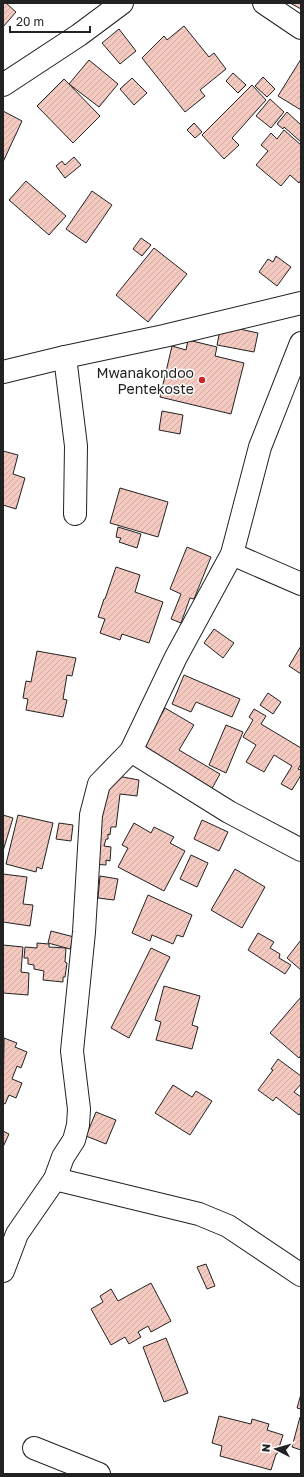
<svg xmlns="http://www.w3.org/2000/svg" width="304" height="1477" font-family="'Golos Text',sans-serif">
<defs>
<pattern id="building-hatch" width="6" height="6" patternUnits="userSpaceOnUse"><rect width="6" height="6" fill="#f3c9c0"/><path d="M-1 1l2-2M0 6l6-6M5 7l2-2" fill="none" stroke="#d0aca5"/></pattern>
</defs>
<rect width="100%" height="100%" fill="#fff"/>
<!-- building -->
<g fill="url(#building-hatch)" stroke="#222">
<polygon points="3,3 6,3 16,12 3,27"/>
<polygon points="290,3 301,3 301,9"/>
<polygon points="184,26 209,57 214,53 226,69 200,90 205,96 185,112 142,58 164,36 167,40"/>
<polygon points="119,29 136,51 120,64 102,43"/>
<polygon points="301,59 301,110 278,96"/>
<polygon points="89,60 118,84 99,107 69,84"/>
<polygon points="233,73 246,85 238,93 226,81"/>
<polygon points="263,77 275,89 267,97 255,86"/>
<polygon points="132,78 147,93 134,105 120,89"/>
<polygon points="64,79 100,116 73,143 37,106"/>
<polygon points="252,85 266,100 232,138 239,145 224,159 202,135"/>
<polygon points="270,99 284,112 271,128 256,116"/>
<polygon points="3,111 22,121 3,162"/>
<polygon points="287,112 301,125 301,142 284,127 283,129 277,124"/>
<polygon points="194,123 202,132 195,138 187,130"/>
<polygon points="284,130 301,145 301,180 299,183 290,175 281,186 256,165 268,151 261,145 271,133 277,139"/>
<polygon points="74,157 81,165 65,178 56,166 62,161 65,165"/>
<polygon points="26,181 66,216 49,235 9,200"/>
<polygon points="92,191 112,205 86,243 66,229"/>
<polygon points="141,238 151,245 142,256 133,249"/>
<polygon points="154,248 187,274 148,322 116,295"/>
<polygon points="276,256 291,267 277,286 259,272 268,259 273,262"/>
<polygon points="221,325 258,333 254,352 217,345"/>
<polygon points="188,340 217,347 215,356 244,363 231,414 160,397 172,346 186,350"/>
<polygon points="162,411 183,415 180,434 159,430"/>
<polygon points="3,451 18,455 13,474 25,478 16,509 3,505"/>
<polygon points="120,488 168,502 158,537 110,523"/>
<polygon points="118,527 141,534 137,548 119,542 121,538 116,537"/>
<polygon points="187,547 211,557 194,599 190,598 181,623 171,619 181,594 170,589"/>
<polygon points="116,567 140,575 135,592 163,602 149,643 122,634 120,640 100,633 105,619 98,617 104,599 105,599"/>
<polygon points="214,629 234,643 223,658 204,643"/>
<polygon points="301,646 301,674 289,666"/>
<polygon points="37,651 76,658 72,676 67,675 63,699 67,700 63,717 26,710 28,699 23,698 26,681 31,682"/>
<polygon points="184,675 240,699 232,717 196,702 191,712 172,704"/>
<polygon points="268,693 281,702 273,714 260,705"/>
<polygon points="165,708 194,725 179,750 220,774 209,794 140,752"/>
<polygon points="254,709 266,716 261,724 301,748 301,764 298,769 301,770 301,775 292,790 281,784 292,766 274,755 264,772 246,762 256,745 243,737 253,720 249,717"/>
<polygon points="226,725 243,732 226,773 209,765"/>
<polygon points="112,775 139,780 137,796 120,794 116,827 111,827 110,835 108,834 108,839 106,839 104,846 111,847 110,861 106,860 106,865 92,864 102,783"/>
<polygon points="3,815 13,818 3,851"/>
<polygon points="18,815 53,823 42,869 37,867 36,872 6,864"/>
<polygon points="202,820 228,832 219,851 194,839"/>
<polygon points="59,823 73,825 71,841 56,839"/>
<polygon points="134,823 151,833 154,827 174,837 170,843 185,851 164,891 118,867 128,848 122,845"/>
<polygon points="191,855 208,863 197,887 180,879"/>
<polygon points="235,869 265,887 242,928 211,910"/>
<polygon points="3,874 27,877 23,904 33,905 30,926 3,922"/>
<polygon points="100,876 118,879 114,900 98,898"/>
<polygon points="148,895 192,915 183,937 177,935 173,944 152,935 150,941 132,933"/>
<polygon points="51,931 74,937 70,949 48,943"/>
<polygon points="258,933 274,942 270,948 280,954 279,958 291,965 285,974 248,950"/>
<polygon points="301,940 301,970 287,958"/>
<polygon points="37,943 49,944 49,947 66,948 65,962 67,963 65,977 63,977 63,982 43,980 44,971 34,969 34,965 28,964 28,958 24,958 25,947 37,948"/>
<polygon points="3,945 23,947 21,972 29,973 28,995 3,993"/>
<polygon points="151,948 170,957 129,1038 111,1028"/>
<polygon points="164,986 200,996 192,1025 198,1027 192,1049 156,1040 161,1022 155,1020"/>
<polygon points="301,997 301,1055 299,1058 270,1033"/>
<polygon points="4,1038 17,1043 15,1047 27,1052 21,1068 17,1066 12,1079 22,1083 16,1098 9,1095 5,1104 3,1103"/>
<polygon points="278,1059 301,1076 301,1084 294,1092 301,1097 301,1112 299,1115 276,1097 273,1101 258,1090 273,1070 271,1069"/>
<polygon points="173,1085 192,1097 196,1091 212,1101 190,1135 155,1113"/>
<polygon points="96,1112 116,1120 106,1144 86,1136"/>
<polygon points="3,1131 9,1134 3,1147"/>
<polygon points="206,1264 215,1286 207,1289 197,1267"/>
<polygon points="151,1283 171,1321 151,1332 148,1326 138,1332 141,1337 129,1344 125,1337 111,1345 91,1309 103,1302 100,1296 111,1289 118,1301"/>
<polygon points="166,1338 188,1393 164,1402 143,1347"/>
<polygon points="301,1394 301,1409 297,1408"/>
<polygon points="219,1416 251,1424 252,1419 269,1424 267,1430 283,1435 277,1454 276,1454 271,1470 220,1456 222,1446 212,1443"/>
<polygon points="300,1417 301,1417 301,1450 292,1447"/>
</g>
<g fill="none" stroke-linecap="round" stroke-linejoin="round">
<defs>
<g id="minor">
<polyline points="264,3 301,28"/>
<polyline points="3,85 79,35 122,3"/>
<polyline points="65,357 76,446 75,514"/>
<polyline points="3,372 65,357 164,336 301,303"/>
<polyline points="232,554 301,584"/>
<polyline points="131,751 229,812 301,850"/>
<polyline points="55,1179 199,1214 228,1226 301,1275"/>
<polyline points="3,1271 17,1234 55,1179 63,1157 74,1140 78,1125 79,1109 72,1051 84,932 91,815 99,784 131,751 176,657 232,554 260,447 301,343"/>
<polyline points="34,1448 99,1474"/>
</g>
</defs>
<!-- minor casing -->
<use href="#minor" stroke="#222" stroke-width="24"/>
<!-- minor -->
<use href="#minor" stroke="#fff" stroke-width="22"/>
</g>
<!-- markers -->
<circle fill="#c62828" stroke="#fff" stroke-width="1.5" cx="202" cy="380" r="4"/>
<g text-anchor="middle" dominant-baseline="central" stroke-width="3" stroke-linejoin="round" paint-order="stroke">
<!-- poi labels -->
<g font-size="14" fill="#222" stroke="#fff" text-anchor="end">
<text x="194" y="372">Mwanakondoo<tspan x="194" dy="16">Pentekoste</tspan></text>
</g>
</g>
<!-- border -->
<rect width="304" height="1477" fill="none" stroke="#222222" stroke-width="8"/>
<!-- north arrow -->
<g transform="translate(276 1449) rotate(276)" stroke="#ffffff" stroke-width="3" paint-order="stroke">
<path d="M0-3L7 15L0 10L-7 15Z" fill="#222222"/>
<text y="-6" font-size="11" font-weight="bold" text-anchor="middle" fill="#222222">N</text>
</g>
<!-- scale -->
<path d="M10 26v6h80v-6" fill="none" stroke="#222222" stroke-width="2"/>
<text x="16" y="26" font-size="12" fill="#222222" stroke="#ffffff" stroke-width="3" paint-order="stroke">20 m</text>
</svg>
